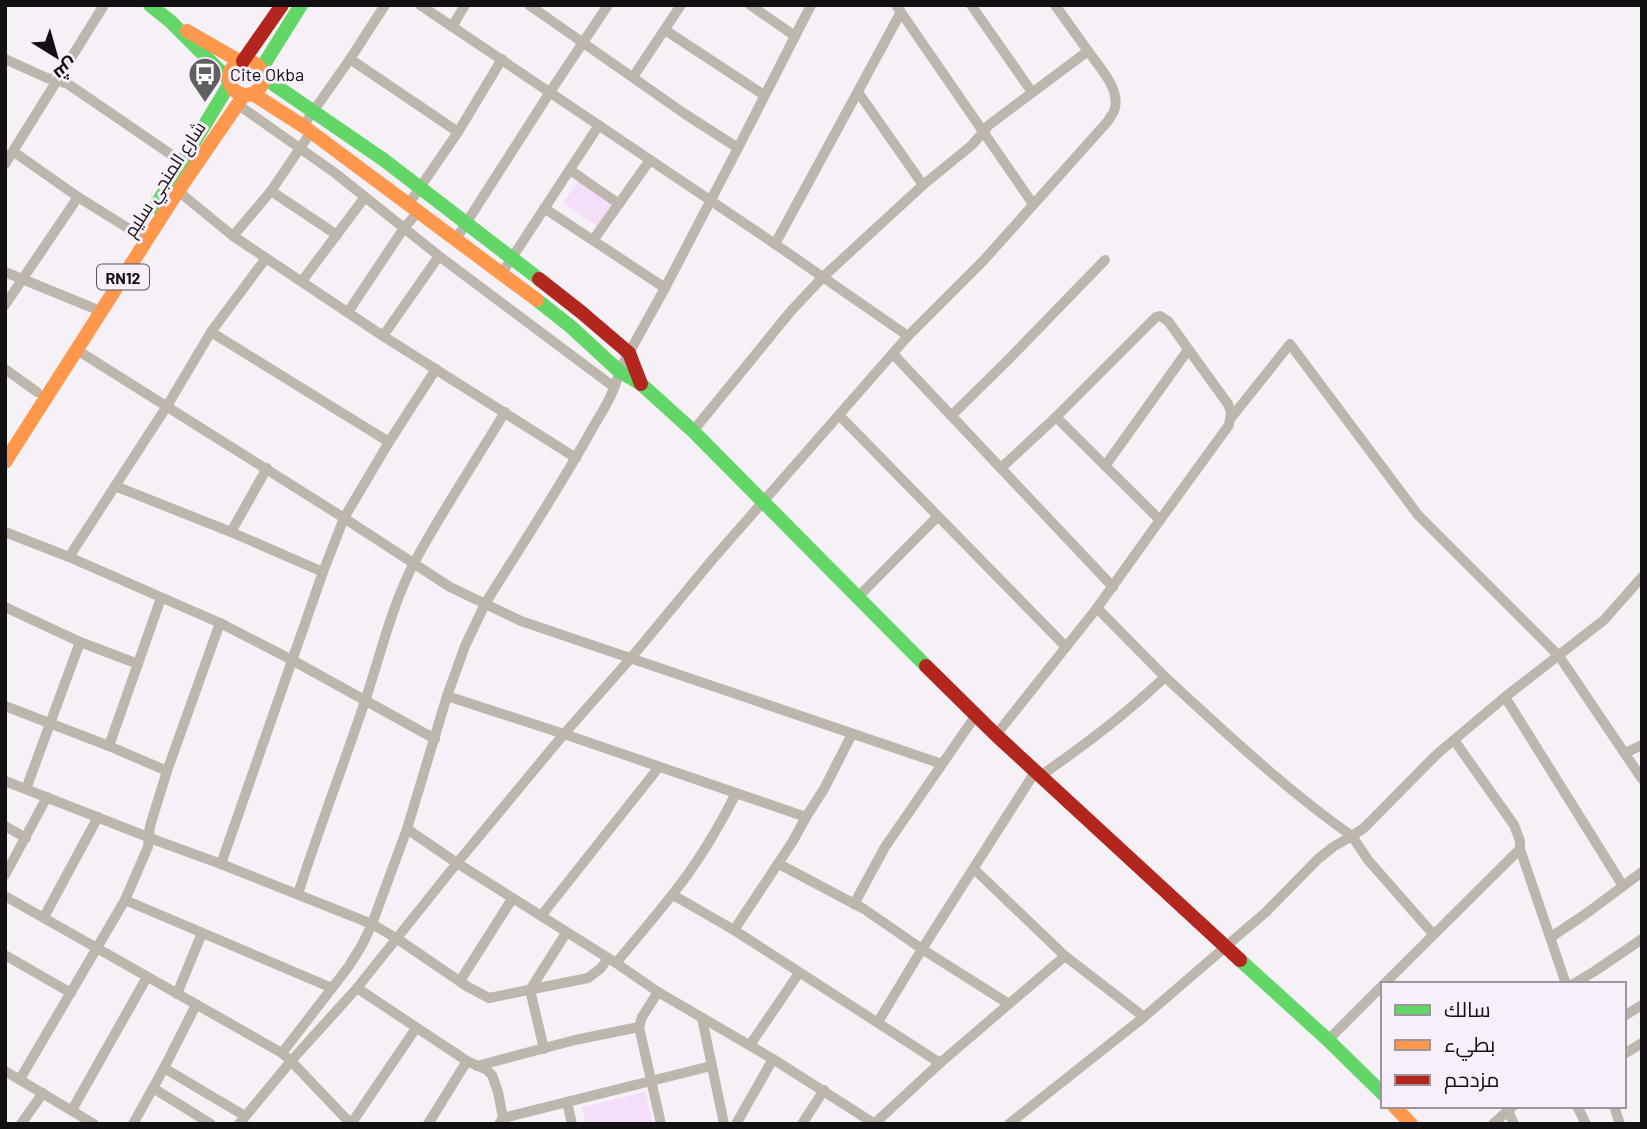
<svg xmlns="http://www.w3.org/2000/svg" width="1647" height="1129" font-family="Barlow,Cairo,sans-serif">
<rect width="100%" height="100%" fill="#f6f1f7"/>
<!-- green -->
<g fill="#f4def9">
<polygon points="578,181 613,204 598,227 563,203"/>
<polygon points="645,1092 653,1124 586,1124 582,1107"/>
</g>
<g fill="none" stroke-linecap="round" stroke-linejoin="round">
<!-- street -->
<g stroke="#bdb6ad" stroke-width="10">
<polyline points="385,5 350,59 458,132"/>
<polyline points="420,5 775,244 908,336"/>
<polyline points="529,5 685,114 738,148"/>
<polyline points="750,5 795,36"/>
<polyline points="896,5 1033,204"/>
<polyline points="971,5 1032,92"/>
<polyline points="452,27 465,5"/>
<polyline points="665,30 764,95"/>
<polyline points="5,59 47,78 57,80 68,84 182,162"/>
<polyline points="633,77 681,5"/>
<polyline points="858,92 923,185"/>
<polyline points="237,104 335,173 439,256 614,387"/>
<polyline points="303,126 350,59"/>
<polyline points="14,152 78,197 139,235"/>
<polyline points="5,164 104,5"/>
<polyline points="570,170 619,204"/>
<polyline points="178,191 233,236 383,336 576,458"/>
<polyline points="271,191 337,235"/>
<polyline points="408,205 458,132 502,59"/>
<polyline points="544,208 665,288"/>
<polyline points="233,236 271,191 311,132"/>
<polyline points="456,239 550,92 608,5"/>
<polyline points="594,239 650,160"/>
<polyline points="775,244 901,12"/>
<polyline points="5,272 93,308"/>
<polyline points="502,273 599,125"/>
<polyline points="302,281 365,197"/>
<polyline points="5,305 78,197"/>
<polyline points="348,312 404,228 418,212"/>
<polyline points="211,332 389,442"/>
<polyline points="383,336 439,256"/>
<polyline points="77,350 344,518 450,587 521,621 942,764"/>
<polyline points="894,355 1113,587"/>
<polyline points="5,369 37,392"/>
<polyline points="839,415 1066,647"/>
<polyline points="951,416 1009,359 1105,260"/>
<polyline points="1056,417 1160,520"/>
<polyline points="1231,418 1290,344 1418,515 1559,656 1642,779"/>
<polyline points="693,431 791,311 823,277 923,185 972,145 989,125 1088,51 1055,5"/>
<polyline points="1105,466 1188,350"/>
<polyline points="115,486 231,532 323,572"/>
<polyline points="5,532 69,557 220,623 292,660 435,739"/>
<polyline points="231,532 267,468"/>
<polyline points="69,557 167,406 211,332 266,258"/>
<polyline points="857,598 937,517"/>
<polyline points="5,607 80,642 138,664"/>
<polyline points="1097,608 1165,677"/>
<polyline points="447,696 564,734 806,817"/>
<polyline points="1505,697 1623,886"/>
<polyline points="5,706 109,746 167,771"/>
<polyline points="996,735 1097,608 1160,520 1229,425 1231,412 1228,404 1168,321 1160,316 1156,317 1056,417 1001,468"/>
<polyline points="1454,740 1514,825 1520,841 1520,849 1566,984"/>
<polyline points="109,746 161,598"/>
<polyline points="1625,753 1642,745"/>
<polyline points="5,781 158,841 221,864 372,924 396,938 468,987 489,998 588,978 601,968 608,958"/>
<polyline points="26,789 80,642"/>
<polyline points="5,826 26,838"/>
<polyline points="407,829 457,863 616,963 658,992 773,1059 875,1124"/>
<polyline points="221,864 323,572 344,518 389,442 436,369"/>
<polyline points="779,864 864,909 922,949 1009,1004"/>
<polyline points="974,869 1065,956"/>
<polyline points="5,875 47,797"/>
<path d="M298,894C319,828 344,764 366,698C381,653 392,605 414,563C442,511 475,462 505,412"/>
<polyline points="673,895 734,930 940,1063"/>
<polyline points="5,896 282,1053 291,1061 351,1124"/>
<polyline points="125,900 332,988"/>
<polyline points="854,904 885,847 976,715"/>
<polyline points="541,916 659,767"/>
<polyline points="44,917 98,817"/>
<polyline points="734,930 793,841 806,817 824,789 852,734"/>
<polyline points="1433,934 1368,860 1352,836 1364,828 1436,755 1505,697 1604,620 1642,577"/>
<polyline points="1551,937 1587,913 1642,872"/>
<polyline points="5,955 71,993"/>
<path d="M616,963C635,940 654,918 672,895C697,864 718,829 736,793"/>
<polyline points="460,981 512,899"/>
<polyline points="1384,984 1520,849"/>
<polyline points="1573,984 1595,971 1642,939"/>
<polyline points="357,988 467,1061 487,1070 492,1075 498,1092 504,1123"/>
<polyline points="658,992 642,1017 639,1027 661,1124"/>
<polyline points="177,994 202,933"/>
<polyline points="1624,1016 1642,1005"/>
<polyline points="702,1018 724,1124"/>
<polyline points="878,1022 922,949 1035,772"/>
<polyline points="1328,1040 1383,985"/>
<polyline points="750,1045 799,973"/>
<polyline points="544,1049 530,990 566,933"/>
<path d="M282,1053L349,966L362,945L372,924L407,829L447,696L465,646L485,604C521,546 559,489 592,429C602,412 616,391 619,371L665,288L738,148L811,5"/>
<polyline points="1624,1054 1642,1043"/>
<polyline points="477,1066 575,1040 639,1027"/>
<polyline points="164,1068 245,1116"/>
<polyline points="5,1071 94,1124"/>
<polyline points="20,1079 125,900 144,856 148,847 150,826 167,771 220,623"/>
<polyline points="153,1088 211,1124"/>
<polyline points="567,1102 572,1124"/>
<polyline points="1577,1106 1586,1124"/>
<polyline points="1614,1106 1620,1124"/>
<polyline points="72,1110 147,977"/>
<polyline points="1508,1111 1514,1124"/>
<polyline points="21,1124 43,1093"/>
<polyline points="133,1124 164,1068 196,1005"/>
<path d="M239,1124L291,1061L357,988L457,863L564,734L631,658L712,560L908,336L984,260L1108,121C1110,117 1113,114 1114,111C1122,90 1099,67 1088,51"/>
<polyline points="351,1124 416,1028"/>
<polyline points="428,1124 467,1061"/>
<polyline points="499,1124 503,1118 711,1066"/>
<polyline points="736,1124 773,1059"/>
<polyline points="802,1124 824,1090"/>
<polyline points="874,1124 940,1063 1065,956 1144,1017"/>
<path d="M1009,1124L1144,1017L1266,912L1318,859L1333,847L1352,836C1285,789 1225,732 1165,677C1126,714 1084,746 1040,776"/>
<polyline points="1493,1124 1513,1106"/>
</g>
<!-- fast -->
<g stroke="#63d668" stroke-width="14">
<polyline points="150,5 170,21 229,80"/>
<polyline points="261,69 301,5"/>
<polyline points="263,77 384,160 539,279"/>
<polyline points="155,207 230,83"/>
<polyline points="537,300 570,326 619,371 641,384 693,431 926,666"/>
<polyline points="1240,960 1328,1040 1383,1094"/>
</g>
<!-- slow -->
<g stroke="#ff974d" stroke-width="14">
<polyline points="187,31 241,62"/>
<circle cx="246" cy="78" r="17"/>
<polyline points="253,94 303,126 537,300"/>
<polyline points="5,462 178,191 244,95"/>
<polyline points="1394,1106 1411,1124"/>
</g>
<!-- jam -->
<g stroke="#b3261e" stroke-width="14">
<polyline points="243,61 282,5"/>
<polyline points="539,279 581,312 629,353 641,384"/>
<polyline points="926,666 996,735 1240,960"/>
</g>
</g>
<!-- icons -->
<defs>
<symbol id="bus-pin" viewBox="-11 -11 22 30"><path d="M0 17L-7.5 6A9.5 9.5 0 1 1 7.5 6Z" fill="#625f63" stroke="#f7eff9"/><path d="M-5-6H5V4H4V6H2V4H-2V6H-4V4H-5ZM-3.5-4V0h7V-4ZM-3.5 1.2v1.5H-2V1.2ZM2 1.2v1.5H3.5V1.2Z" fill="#fff"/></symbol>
</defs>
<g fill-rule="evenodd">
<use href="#bus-pin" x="186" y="55" width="38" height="52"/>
</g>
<g text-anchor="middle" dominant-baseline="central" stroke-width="6" stroke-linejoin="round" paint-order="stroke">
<!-- shield labels -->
<rect fill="#f7eff9" stroke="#575358" stroke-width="2" x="97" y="264.5" width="52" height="25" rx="5"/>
<g font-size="16" font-weight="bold" fill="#121013">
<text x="123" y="277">RN12</text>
</g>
<!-- poi labels -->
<g font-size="18" fill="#121013" stroke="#f7eff9" text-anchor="start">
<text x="230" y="74">Cite Okba</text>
</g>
<!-- street labels -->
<g font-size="18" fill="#121013" stroke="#f7eff9">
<text transform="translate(164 179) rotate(-57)">شارع المنجي سليم</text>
</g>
</g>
<!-- border -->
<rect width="1647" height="1129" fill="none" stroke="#121013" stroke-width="14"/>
<!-- legend -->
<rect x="1381" y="982" width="245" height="126" fill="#f7eff9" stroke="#9b969d" stroke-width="2"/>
<rect x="1395" y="1005" width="35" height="10" fill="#63d668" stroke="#9b969d" stroke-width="2"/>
<text x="1444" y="1017" font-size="21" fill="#121013">سالك</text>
<rect x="1395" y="1040" width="35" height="10" fill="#ff974d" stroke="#9b969d" stroke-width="2"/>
<text x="1444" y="1052" font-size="21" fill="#121013">بطيء</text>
<rect x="1395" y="1075" width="35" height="10" fill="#b3261e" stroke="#9b969d" stroke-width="2"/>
<text x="1444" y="1087" font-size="21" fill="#121013">مزدحم</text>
<!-- north arrow -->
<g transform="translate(56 56) rotate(143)" stroke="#f7eff9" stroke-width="5" paint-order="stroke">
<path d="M0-5L12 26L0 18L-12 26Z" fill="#121013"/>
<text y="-10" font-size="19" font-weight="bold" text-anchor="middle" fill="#121013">ش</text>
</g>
</svg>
